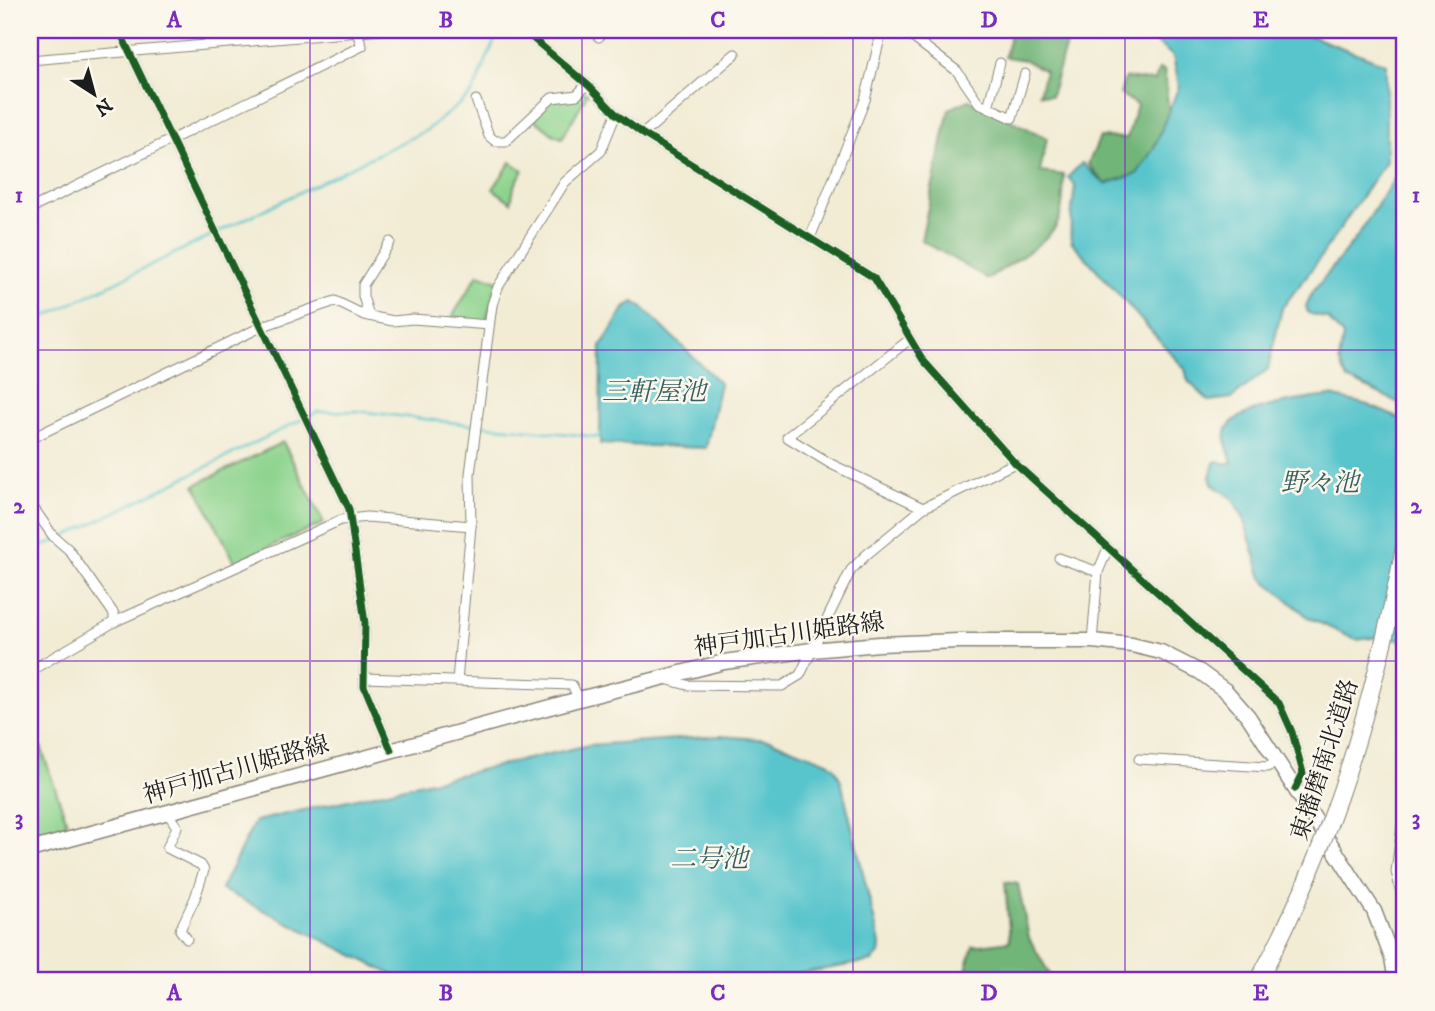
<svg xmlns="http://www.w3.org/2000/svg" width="1435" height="1011" font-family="'IM FELL DW Pica','Noto Serif JP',serif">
<rect width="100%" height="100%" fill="#fbf7ec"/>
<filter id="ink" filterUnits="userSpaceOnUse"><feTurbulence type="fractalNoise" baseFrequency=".0143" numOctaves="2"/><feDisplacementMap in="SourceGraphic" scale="14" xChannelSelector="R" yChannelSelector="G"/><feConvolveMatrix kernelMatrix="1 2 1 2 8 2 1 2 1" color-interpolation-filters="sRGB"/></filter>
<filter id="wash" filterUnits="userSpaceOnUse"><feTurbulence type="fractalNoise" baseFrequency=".00686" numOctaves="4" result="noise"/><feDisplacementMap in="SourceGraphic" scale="28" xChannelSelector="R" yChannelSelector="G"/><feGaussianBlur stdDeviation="1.57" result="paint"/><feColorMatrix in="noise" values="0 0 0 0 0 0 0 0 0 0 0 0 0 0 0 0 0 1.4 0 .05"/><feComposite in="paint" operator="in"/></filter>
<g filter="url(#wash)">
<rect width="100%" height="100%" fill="#f2ecd5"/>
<!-- green -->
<g fill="#8cd38d" stroke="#547854" stroke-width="2">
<polygon points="583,92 588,93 562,138 554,135 534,119 549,101"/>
<polygon points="511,162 523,170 514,187 511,202 493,189"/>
<polygon points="478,274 498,281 486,322 451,319"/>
<polygon points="283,442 324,523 235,562 195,485"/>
<polygon points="41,747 67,822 62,826 30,836 30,751"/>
</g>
<!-- forest -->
<g fill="#71b578" stroke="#46684a" stroke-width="2">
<polygon points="1011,30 1107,30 1098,46 1077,31 1069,34 1051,96 1039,94 1045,71 1025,60 1005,57"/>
<polygon points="1159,69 1164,70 1169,111 1154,148 1137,174 1105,184 1088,164 1100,137 1127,138 1137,105 1120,94 1125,78 1155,81"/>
<path d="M969,100L1047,138L1040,172L1064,175C1063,191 1064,216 1054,229C1039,248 1008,265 988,279L921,240L949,109Z"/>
<polygon points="1005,882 1018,884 1029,938 1050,975 1038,981 958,981 963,980 973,946 1010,941"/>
</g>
<!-- water -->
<g fill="#58c5cc" stroke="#3a7074" stroke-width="2">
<path d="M1141,30H1305V34L1386,64V161L1318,261L1282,308L1268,369L1232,398L1209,401L1188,381L1185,369L1071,241C1069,225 1073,203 1075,186L1068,177L1082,163L1105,184L1137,174L1154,148L1179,86L1173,56Z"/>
<polygon points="1405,178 1405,406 1362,385 1348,380 1339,361 1343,336 1328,319 1308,313 1306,306 1312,293 1357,237 1394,179"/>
<polygon points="634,302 643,308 720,383 706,448 600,444 601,347 625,307"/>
<path d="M1331,396L1368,405L1405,421V645L1400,639L1379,637L1356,640L1309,618L1262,578L1243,517L1232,498L1213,485L1210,477L1214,463L1217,461L1228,464L1232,462C1229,452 1223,439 1227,429C1237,406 1308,399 1331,396Z"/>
<polygon points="721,736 770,740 828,762 835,768 841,781 880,944 879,954 872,961 755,981 405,981 221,889 255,821 589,745"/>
</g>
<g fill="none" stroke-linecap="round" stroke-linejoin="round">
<!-- stream -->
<g stroke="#58c5cc" stroke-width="2.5">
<polyline points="30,324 427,130 472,94 499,30"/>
<polyline points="479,425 598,437 600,435"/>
<polyline points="30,552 73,533 317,412 358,411 473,425"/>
</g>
</g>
</g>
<g filter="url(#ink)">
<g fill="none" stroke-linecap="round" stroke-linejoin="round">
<defs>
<g id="street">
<polyline points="119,30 349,509 365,623 364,686 391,750"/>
<polyline points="523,30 589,86 616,114 643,134 874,278 923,360 1015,463 1279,703 1292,732 1303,773 1295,789"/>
<polyline points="591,30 599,37"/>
<polyline points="903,30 957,71 979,103 1012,118 1025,74"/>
<polyline points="30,60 382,30"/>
<polyline points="476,100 489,136 495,141 506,141 552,98 577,95 587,84"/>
<polyline points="988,107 1000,63"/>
<polyline points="643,134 735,54"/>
<polyline points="30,209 362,46 356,30"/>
<polyline points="810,238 865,100 882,30"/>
<polyline points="369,316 363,296 363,285 390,242"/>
<polyline points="910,339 787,437 831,464 923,508"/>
<polyline points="30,439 263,326 335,301 364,315 393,321 413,319 489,325"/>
<polyline points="30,503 53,536 69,550 114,614 114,622"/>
<polyline points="1059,558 1098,572"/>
<polyline points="1092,641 1098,572 1108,548"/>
<polyline points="30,671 114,622 341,520 367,517 471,526"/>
<polyline points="364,678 572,685 579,699"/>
<polyline points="665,679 687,685 782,686 800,675 851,570 866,555 923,508 1015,463"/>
<polyline points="457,681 471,526 470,474 492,305 498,287 565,182 601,151 616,114"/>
<polyline points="1139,759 1267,767 1278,762"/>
<polyline points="1405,804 1396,872 1405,908"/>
<polyline points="167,812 177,827 167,848 201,865 204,870 195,898 180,930 187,939"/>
</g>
<polyline id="primary" points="30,850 579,699 724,662 812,650 879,644 959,641 1092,641 1132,645 1161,652 1200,672 1226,691 1248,716 1374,911 1392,958 1396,981"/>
</defs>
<!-- street casing -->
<use href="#street" stroke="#878478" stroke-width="11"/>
<!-- primary casing -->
<use href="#primary" stroke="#878478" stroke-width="17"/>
<!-- street -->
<use href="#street" stroke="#fff" stroke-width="9"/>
<!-- primary -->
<use href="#primary" stroke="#fff" stroke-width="14"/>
<defs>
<path id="highway-bridge" d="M1258,981C1335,839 1374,700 1405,543"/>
</defs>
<!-- highway-bridge casing -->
<use href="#highway-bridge" stroke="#878478" stroke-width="18" stroke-linecap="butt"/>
<!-- highway-bridge -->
<use href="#highway-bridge" stroke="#fff" stroke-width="16"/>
<defs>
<g id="cycleway">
<polyline points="119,30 349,509 365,623 364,686 391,750"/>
<polyline points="523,30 589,86 616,114 643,134 874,278 923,360 1015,463 1279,703 1292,732 1303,773 1295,789"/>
</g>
</defs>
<!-- cycleway casing -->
<use href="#cycleway" stroke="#fbf7ec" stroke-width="11"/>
<!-- cycleway -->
<use href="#cycleway" stroke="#1b5e20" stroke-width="7"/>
</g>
</g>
<!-- grid -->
<path fill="none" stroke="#7b2cbf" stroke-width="2" stroke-opacity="0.55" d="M310,30V981M582,30V981M853,30V981M1125,30V981M30,350H1405M30,661H1405"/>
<g text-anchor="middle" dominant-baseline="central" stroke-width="5" stroke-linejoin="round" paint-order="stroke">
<!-- street labels -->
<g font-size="24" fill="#1c1c1c" stroke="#fbf7ec">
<text transform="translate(789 635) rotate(-8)">神戸加古川姫路線</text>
<text transform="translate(1325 760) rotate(-72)">東播磨南北道路</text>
<text transform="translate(236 770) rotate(-16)">神戸加古川姫路線</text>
</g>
<!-- water labels -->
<g font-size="26" font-style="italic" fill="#346062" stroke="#fbf7ec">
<text x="654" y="392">三軒屋池</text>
<text x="1320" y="483">野々池</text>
<text x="709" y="859">二号池</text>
</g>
</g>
<!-- margin -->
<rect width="1435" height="1011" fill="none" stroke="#fbf7ec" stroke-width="77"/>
<!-- north arrow -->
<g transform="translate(94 94) rotate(144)" stroke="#fbf7ec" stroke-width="5" paint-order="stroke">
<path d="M0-5L12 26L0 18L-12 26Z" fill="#1c1c1c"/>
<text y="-10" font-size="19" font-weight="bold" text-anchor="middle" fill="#1c1c1c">N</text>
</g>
<rect x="38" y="38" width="1358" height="934" fill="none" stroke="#7b2cbf" stroke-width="2.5"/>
<g font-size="23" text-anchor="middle" font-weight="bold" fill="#7b2cbf">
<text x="174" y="27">A</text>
<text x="446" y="27">B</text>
<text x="718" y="27">C</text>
<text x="989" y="27">D</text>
<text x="1261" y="27">E</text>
<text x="19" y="202">1</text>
<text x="1416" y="202">1</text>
<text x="19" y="513">2</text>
<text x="1416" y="513">2</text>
<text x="19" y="825">3</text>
<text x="1416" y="825">3</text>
<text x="174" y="1000">A</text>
<text x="446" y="1000">B</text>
<text x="718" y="1000">C</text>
<text x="989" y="1000">D</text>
<text x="1261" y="1000">E</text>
</g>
</svg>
